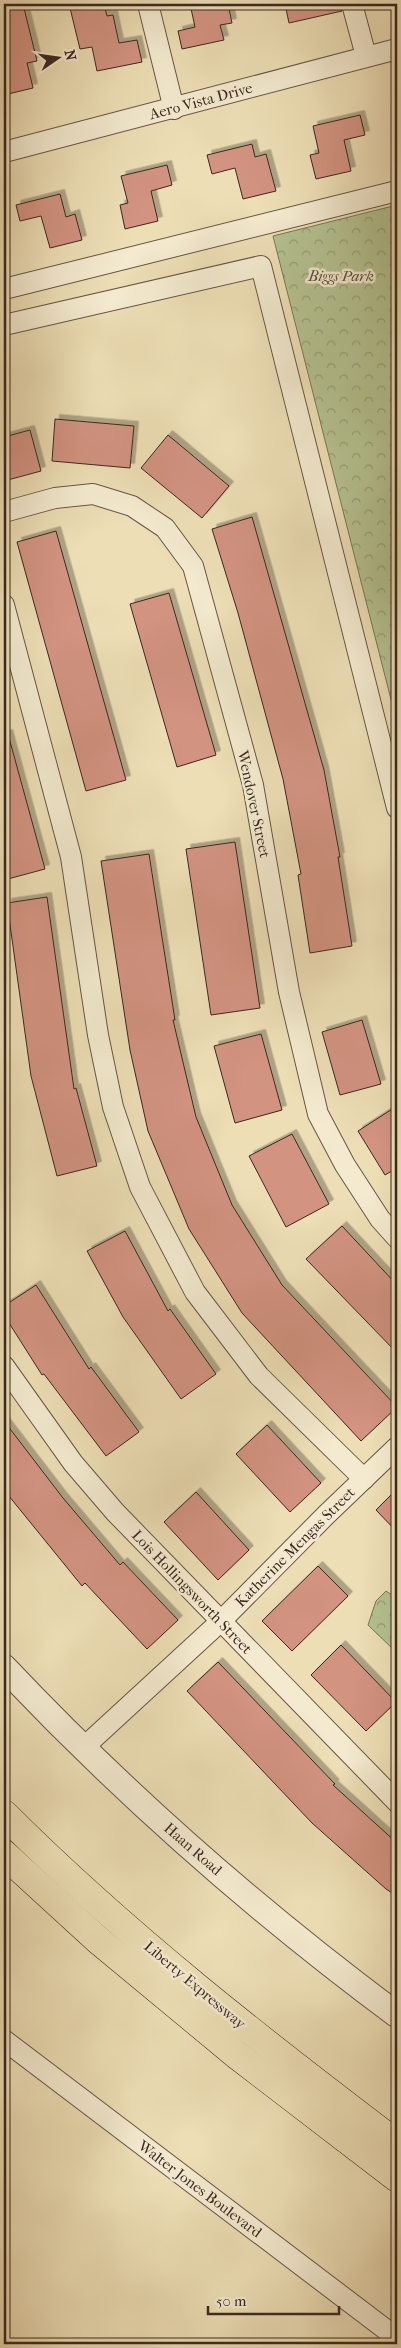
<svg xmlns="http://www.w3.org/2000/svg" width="401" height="2348" font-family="'IM FELL French Canon',serif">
<defs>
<pattern id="forest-crowns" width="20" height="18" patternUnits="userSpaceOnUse" patternTransform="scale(1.25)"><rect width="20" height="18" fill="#b4c291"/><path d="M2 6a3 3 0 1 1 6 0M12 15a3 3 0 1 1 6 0" fill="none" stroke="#939e76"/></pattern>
<filter id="shadow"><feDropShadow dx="4.5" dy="-4.5" stdDeviation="0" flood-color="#0004"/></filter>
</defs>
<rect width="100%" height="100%" fill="#eddeb5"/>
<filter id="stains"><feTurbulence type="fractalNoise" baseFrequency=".004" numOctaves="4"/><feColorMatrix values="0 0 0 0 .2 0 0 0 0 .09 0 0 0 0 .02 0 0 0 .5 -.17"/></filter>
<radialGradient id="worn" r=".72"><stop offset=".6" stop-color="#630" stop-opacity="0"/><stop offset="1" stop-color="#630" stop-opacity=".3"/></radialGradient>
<!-- forest -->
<g fill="url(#forest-crowns)" stroke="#777559">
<polygon points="397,205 397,723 273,236"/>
<polygon points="397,1590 397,1653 368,1625 376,1601 386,1591 392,1595"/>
</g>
<!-- building -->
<g fill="#d29381" stroke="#3a2821" filter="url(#shadow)">
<polygon points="4,4 23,4 37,61 27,63 33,88 4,95"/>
<polygon points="69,4 104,4 107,16 113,15 119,43 137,40 142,62 97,71 92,47 80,49"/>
<polygon points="190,4 228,4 232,23 220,25 224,40 182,49 178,31 195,27"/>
<polygon points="285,4 340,4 342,11 289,23"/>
<polygon points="360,115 365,135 344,140 351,171 316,179 310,155 319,153 313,126"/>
<polygon points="252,144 255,157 266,154 276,191 243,199 235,168 212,174 207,155"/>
<polygon points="167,165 172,185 151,191 158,221 125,229 120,205 128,203 121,176"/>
<polygon points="60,194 66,217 75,214 82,240 50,248 41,216 20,221 16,205"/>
<polygon points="55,419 134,426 130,468 52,461"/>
<polygon points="30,430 41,471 4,481 4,437"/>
<polygon points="168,435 229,486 202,518 141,468"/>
<polygon points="252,517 324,770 340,857 338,857 352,946 310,953 298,875 301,874 283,779 238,613 212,529"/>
<polygon points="56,531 126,780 86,791 17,542"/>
<polygon points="169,593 216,755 177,767 130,604"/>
<polygon points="8,734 45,869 4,880 4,735"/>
<polygon points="235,842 260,1008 211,1015 186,849"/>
<polygon points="149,854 175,1020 173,1020 196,1117 232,1205 282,1285 397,1407 361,1441 242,1313 189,1229 148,1131 130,1050 101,861"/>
<polygon points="47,897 74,1089 76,1088 97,1166 57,1176 31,1076 7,903"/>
<polygon points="362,1020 381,1084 340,1095 322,1032"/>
<polygon points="261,1034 282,1110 235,1123 214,1046"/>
<polygon points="397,1106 397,1168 385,1175 358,1131"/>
<polygon points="292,1134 329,1204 286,1227 249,1156"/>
<polygon points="342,1226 397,1285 397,1353 306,1259"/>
<polygon points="125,1231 168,1311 170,1309 216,1374 181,1399 123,1317 87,1251"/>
<polygon points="36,1285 89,1369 91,1367 139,1432 106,1456 44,1374 42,1375 4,1315 4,1306"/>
<polygon points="4,1421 63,1498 120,1565 123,1562 178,1620 147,1649 85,1583 82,1586 4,1490"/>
<polygon points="267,1425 321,1483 290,1512 236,1454"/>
<polygon points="397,1489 397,1532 376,1510"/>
<polygon points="196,1492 249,1550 218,1580 164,1522"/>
<polygon points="318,1566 348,1596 292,1651 262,1621"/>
<polygon points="341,1645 396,1702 366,1731 311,1675"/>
<polygon points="218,1662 335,1784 333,1785 397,1843 397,1896 386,1889 312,1823 187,1691"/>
</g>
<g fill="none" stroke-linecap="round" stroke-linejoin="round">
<defs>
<g id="minor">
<polyline points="148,4 174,109"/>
<polyline points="352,4 366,56"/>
<polyline points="4,152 397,49"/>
<polyline points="4,289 397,191"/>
<polyline points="4,325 261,266 397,808"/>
<polyline points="4,512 55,498 93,494 132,506 165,528 193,566 253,785 289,992 318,1114 345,1165 380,1219 397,1238"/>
<polyline points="4,605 71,857 98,1035 113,1107 140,1187 195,1292 259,1376 364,1479"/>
<polyline points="4,1366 73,1463 115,1512 397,1802"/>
<polyline points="83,1748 220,1622 326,1515 397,1447"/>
<polyline points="4,2040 397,2338"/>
</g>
<path id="tertiary" d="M4,1667C124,1794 257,1911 397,2015"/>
<g id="motorway">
<path d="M4,1814C125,1935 261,2041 397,2144"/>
<polyline points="4,1854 98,1940 238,2056 397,2178"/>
</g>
</defs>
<!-- minor casing -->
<use href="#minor" stroke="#675646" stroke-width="22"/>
<!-- tertiary casing -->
<use href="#tertiary" stroke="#675646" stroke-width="27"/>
<!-- motorway casing -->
<use href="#motorway" stroke="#3a2821" stroke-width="29"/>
<!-- minor -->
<use href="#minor" stroke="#f3eacf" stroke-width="20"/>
<!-- tertiary -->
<use href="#tertiary" stroke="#f3eacf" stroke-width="25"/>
<!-- motorway -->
<use href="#motorway" stroke="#eddeb5" stroke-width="28"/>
</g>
<g text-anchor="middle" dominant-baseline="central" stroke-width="5" stroke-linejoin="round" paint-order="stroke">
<!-- street labels -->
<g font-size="15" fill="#3a2821" stroke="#f3eacf">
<text transform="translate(201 101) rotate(-15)">Aero Vista Drive</text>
<text transform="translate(254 804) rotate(78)">Wendover Street</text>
<text transform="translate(295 1547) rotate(-45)">Katherine Mengas Street</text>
<text transform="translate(192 1592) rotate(46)">Lois Hollingsworth Street</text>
<text transform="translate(193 1849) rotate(41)">Haan Road</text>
<text transform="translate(195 1985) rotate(40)">Liberty Expressway</text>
<text transform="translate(200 2189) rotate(37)">Walter Jones Boulevard</text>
</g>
<!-- park labels -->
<g font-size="15" font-style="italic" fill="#584e3d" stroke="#f3eacf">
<text x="341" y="276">Biggs Park</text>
</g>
</g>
<!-- margin -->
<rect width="401" height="2348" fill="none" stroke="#eddeb5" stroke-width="20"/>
<rect x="5" y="5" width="391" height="2338" fill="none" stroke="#3a2821" stroke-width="2.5"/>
<rect x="10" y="10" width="381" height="2328" fill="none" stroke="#3a2821"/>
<!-- north arrow -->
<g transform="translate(58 58) rotate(77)" stroke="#f3eacf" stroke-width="4" paint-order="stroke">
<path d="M0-4L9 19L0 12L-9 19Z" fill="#3a2821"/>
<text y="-8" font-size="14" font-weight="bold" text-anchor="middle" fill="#3a2821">N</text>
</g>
<!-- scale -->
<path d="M208 2306v8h131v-8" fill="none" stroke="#3a2821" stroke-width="2.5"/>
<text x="216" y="2306" font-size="15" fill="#3a2821" stroke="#f3eacf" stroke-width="4" paint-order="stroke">50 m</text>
<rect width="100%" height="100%" filter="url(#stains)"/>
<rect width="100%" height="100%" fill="url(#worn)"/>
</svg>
